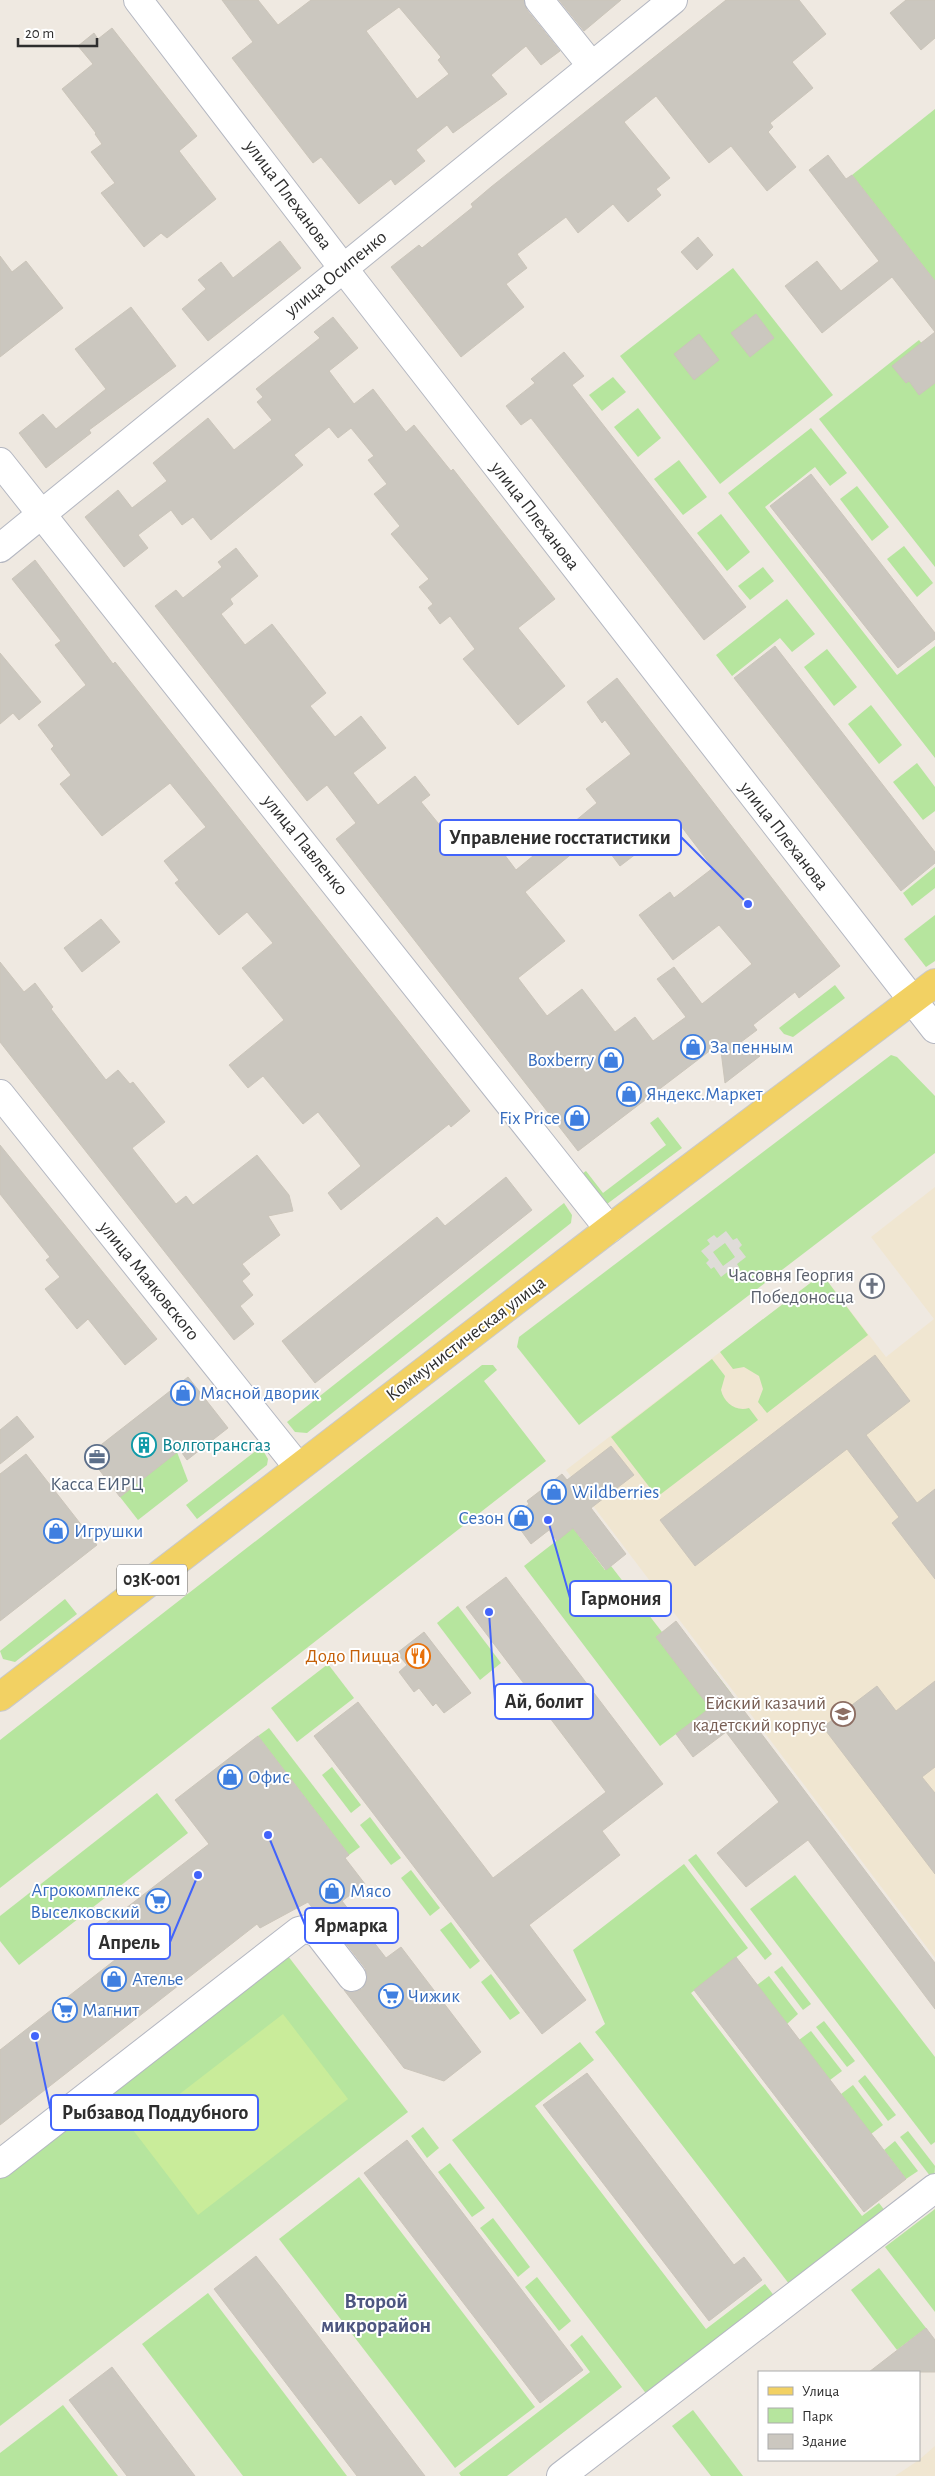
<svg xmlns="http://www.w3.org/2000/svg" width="935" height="2476" font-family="'Alegreya Sans',sans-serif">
<rect width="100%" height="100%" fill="#efe9e1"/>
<!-- education -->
<g fill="#f0e6d1">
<polygon points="935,1187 935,1958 566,1470 822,1274 886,1357 934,1319 871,1237"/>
<polygon points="935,2446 935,2476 895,2476 919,2460"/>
</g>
<!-- green -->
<g fill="#b6e59e">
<polygon points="935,109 935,281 852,175"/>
<polygon points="733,268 833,395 720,484 620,356"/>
<polygon points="919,340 935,360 935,567 819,419"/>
<polygon points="613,377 626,392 602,411 589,395"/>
<polygon points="638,408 661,438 638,457 614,427"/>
<polygon points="811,428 847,473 830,486 815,467 765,507 897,675 935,646 935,758 728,493"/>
<polygon points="679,460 707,497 683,515 654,479"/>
<polygon points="857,486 889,527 872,541 840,499"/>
<polygon points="721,514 750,552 727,571 697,533"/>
<polygon points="904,546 933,583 917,597 887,559"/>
<polygon points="763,567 774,581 750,600 738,586"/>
<polygon points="787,599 815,634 792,652 780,638 732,676 716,655"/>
<polygon points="827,649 857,687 834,706 804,667"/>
<polygon points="871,705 902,745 879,764 848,724"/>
<polygon points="917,763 935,787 935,811 923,820 893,782"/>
<polygon points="935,867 935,888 912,906 903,893"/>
<polygon points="935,915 935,961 926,967 904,939"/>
<polygon points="835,985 845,998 793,1037 784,1034 779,1028"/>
<polygon points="891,1055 897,1057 935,1096 935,1153 579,1425 517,1347 519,1337"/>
<polygon points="658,1117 682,1148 607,1204 603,1204 579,1176 586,1171 603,1193 666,1145 650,1123"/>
<polygon points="564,1203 572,1215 571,1223 307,1433 295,1432 287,1422"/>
<polygon points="822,1274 868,1335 767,1413 758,1402 763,1389 759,1376 744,1367 733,1369 720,1352"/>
<path d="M712,1359L725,1376L721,1390C724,1403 736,1412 749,1408L758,1420L657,1497L611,1437Z"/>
<polygon points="482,1365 493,1365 497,1370 484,1381 546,1461 0,1888 0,1740"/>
<polygon points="261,1447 268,1459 267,1465 197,1519 186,1505"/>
<polygon points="177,1452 188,1481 138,1520 120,1497"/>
<polygon points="573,1528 605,1570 611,1566 662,1632 656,1637 695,1688 715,1672 731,1693 660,1746 524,1566"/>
<polygon points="65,1599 77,1614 15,1662 3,1659 0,1651"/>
<polygon points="458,1606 501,1663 480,1680 437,1623"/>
<polygon points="328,1664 354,1698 297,1742 271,1708"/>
<polygon points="269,1728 360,1847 349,1855 258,1736"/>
<polygon points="332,1767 361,1805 351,1813 322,1775"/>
<polygon points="157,1793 188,1833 19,1965 0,1941 0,1916"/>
<polygon points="370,1817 401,1858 391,1865 360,1825"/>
<polygon points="696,1854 772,1954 765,1960 688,1860"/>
<polygon points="684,1864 748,1948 691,1993 862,2216 879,2203 889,2216 793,2289 595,2032 605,2024 573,1950"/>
<polygon points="411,1870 440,1908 430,1916 401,1878"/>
<polygon points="795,1875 935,2057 935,2142 931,2145 750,1909"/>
<polygon points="451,1922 480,1961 470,1969 440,1930"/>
<polygon points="288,1956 408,2112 0,2426 0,2178"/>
<polygon points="782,1966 811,2004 803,2010 774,1972"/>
<polygon points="491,1974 520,2013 510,2020 481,1982"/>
<polygon points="769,1976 798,2014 787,2024 757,1985"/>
<polygon points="824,2021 855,2061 847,2067 816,2027"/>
<polygon points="811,2031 842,2071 830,2080 799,2040"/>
<polygon points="580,2042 594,2060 535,2106 706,2329 765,2284 779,2302 651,2400 452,2140"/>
<polygon points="865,2075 896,2115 888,2121 858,2081"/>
<polygon points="853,2085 883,2125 871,2134 841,2094"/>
<polygon points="423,2127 439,2148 427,2158 411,2136"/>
<polygon points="908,2131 935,2166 934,2181 900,2137"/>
<polygon points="895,2141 918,2171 906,2179 884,2150"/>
<polygon points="450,2163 485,2208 472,2217 438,2172"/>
<polygon points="359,2177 535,2407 455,2468 279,2239"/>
<polygon points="935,2209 935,2312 885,2247"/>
<polygon points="493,2218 530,2267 518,2277 480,2228"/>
<polygon points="879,2268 926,2328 897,2350 851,2290"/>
<polygon points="537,2277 571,2321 559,2331 525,2287"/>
<polygon points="208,2293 347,2476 243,2476 142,2344"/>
<polygon points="582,2335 622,2387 507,2476 461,2476 459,2473 590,2372 570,2345"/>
<polygon points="63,2405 118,2476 0,2476 0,2453"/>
<polygon points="693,2410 743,2476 711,2476 672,2426"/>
</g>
<!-- pitch -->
<polygon fill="#c9ec9a" points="283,2014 348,2099 198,2215 133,2130"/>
<!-- plaza -->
<path fill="#dfdcd8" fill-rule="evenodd" d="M726,1231L733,1240L737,1238L742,1245L739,1248L746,1257L737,1264L739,1267L733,1272L730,1270L721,1277L714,1267L711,1269L706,1263L709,1260L701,1251L710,1244L707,1240L714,1235L717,1238ZM725,1243L735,1257L723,1266L713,1252Z"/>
<!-- building -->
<g fill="#cbc7bf" stroke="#cbc5ba" fill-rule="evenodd">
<path d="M222,0H258L278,25L311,0H524L527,10L560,51L541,65L526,46L491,75L507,94L453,133L447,125L416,150L425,161L395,185L391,179L359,204L321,157L313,163L232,58L253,42ZM399,7L441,57L438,60L449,74L417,99L366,31Z"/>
<polygon points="559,0 621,0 584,31"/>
<polygon points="726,0 799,0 826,34 792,62 813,88 770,123 773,127 768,132 796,167 767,191 731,146 709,163 656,96 624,122 670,178 656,189 661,195 628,222 613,204 578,233 566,217 517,254 527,268 506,284 524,307 461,357 391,267 419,245 422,248 473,207 471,204 491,187"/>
<polygon points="906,0 935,0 935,38 921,50 890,13"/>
<polygon points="112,28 197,136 179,151 216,199 167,238 161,233 144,247 101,193 115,183 91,152 102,144 95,134 96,133 62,89 93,64 78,46 94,33 98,39"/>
<polygon points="828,155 846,179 852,175 935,281 935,383 919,395 909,381 906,383 892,366 935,332 892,277 822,333 785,286 817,261 841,291 879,261 809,170"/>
<polygon points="698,237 713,255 697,270 681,252"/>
<polygon points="280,241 301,268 208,341 182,309 206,289 198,280 221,262 233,278"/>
<polygon points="0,256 12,272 26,261 63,308 0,357"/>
<polygon points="131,307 176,366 89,430 91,433 46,468 19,433 43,414 56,429 106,389 75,349"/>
<polygon points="756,314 774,338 750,357 731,333"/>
<polygon points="333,317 358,348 329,371 354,404 373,389 406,432 414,425 451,471 453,469 555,599 518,628 565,686 518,725 463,659 475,649 450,616 440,624 428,608 433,604 419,587 429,579 391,534 400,526 374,494 387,484 368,460 374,456 351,428 338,438 329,427 294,455 303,465 211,540 193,517 182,525 171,510 138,535 148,548 124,567 85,517 118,490 132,508 167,481 153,463 208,418 234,450 272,420 257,402 263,397 256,389 320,338 314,332"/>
<polygon points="699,334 719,360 694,380 674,354"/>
<polygon points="564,352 584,376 572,385 746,607 704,640 531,418 521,425 506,406 535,383 531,379"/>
<polygon points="811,474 935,633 935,639 898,668 770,506"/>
<path d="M236,548L258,576L230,599L233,604L221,614L245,645L272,624L326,693L310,706L335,737L361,716L386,748L353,773L378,805L415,776L430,795L421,802L451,839L455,836L467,851L489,834L516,870L597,803L586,789L631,754L605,720L602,723L587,702L617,678L840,966L799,998L795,992L753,1025L757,1030L733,1048L760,1056L725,1083L720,1043L578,1151L336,839L356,823L327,785L307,801L155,606L176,590L183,598L222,567L218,562ZM678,822L713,868L674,898L670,892L639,915L673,960L719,925L752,964L702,1004L674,967L657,979L686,1017L653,1041L635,1017L615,1032L582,989L547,1016L518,978L565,941L525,892L596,834L620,866Z"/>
<polygon points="35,560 113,664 115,662 470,1111 451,1127 449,1124 341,1210 328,1193 361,1166 318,1112 303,1124 263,1076 248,1088 229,1065 284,1020 242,968 273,943 247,912 219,935 175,883 179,880 164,861 206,827 170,783 102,836 60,784 71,775 51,749 54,746 38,725 86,685 55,645 61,641 12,579"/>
<polygon points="775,646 935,852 935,863 901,891 734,678"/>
<polygon points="0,653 41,702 19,720 13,713 0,724"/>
<polygon points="101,919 120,942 82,972 64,948"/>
<polygon points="0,962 24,992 35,983 53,1007 51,1009 106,1080 118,1070 130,1084 133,1082 165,1122 132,1148 176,1204 186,1196 193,1205 257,1155 289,1195 293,1211 268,1216 280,1235 242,1264 250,1274 242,1281 253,1295 240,1306 254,1324 234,1340 0,1042"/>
<polygon points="0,1145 157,1339 125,1365 88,1319 77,1329 45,1289 60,1277 46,1260 50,1257 0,1194"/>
<polygon points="506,1177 532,1210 315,1383 282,1341 437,1217 445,1226"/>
<polygon points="875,1355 910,1401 866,1435 917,1503 935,1489 935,1579 892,1523 899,1517 847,1449 695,1566 660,1520"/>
<polygon points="188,1377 228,1428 187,1460 180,1450 120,1497 88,1455"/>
<polygon points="17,1416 34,1437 0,1464 0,1430"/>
<polygon points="611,1446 634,1475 591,1508 626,1554 606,1570 573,1528 557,1541 549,1530 531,1544 512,1518 529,1504 527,1501 562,1474 567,1480"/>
<polygon points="26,1454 97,1545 0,1621 0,1474"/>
<polygon points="506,1577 663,1784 602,1831 620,1855 529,1925 586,2000 542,2034 314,1736 358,1702 493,1878 606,1792 466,1607"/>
<polygon points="676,1621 935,1963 935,2009 808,1840 746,1887 717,1853 779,1802 726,1732 693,1757 676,1734 710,1708 656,1637"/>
<polygon points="424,1632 471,1693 444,1713 436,1703 433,1706 419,1688 414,1692 399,1672 407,1665 397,1653"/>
<polygon points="935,1681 935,1767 922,1777 935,1793 935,1874 823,1727 877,1686 896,1711"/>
<polygon points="258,1736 349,1855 345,1858 365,1884 342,1901 386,1958 401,1947 481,2052 444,2081 404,2068 344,1990 354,1992 362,1989 366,1983 367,1975 365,1968 330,1923 319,1917 308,1902 260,1928 257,1924 0,2125 0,2050 120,1956 99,1929 209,1844 175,1800"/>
<polygon points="736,1957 906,2179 864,2212 694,1990"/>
<polygon points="587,2073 734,2265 744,2257 762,2280 709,2321 543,2105"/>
<polygon points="407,2140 583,2370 540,2403 364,2173"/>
<polygon points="256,2256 279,2285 425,2476 357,2476 214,2289"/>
<polygon points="926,2328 935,2340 935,2372 869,2372"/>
<polygon points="112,2367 134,2396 195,2476 127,2476 69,2400"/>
</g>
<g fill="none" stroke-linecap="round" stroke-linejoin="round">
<defs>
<g id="minor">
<polyline points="138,0 343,268 935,1029"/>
<polyline points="539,0 591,65"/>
<polyline points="0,462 609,1229"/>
<polyline points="0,548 673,0"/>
<polyline points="0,1094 298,1467"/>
<polyline points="0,2164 299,1931 307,1929 318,1933 352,1977"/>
<polyline points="561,2476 935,2188"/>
</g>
<polyline id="major" points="0,1697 609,1229 935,983"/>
</defs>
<!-- minor casing -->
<use href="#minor" stroke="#b4b7c1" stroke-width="30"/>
<!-- major casing -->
<use href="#major" stroke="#c9c9c9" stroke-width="30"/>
<!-- minor -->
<use href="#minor" stroke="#fff" stroke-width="28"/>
<!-- major -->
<use href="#major" stroke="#f2d163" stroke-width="28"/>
</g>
<!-- icons -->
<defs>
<symbol id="shop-ring" viewBox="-11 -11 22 22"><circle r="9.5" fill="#fff" stroke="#3f7fe0" stroke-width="1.5"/><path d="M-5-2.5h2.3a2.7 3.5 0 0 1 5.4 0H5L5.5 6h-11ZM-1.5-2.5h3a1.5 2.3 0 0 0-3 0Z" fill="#3f7fe0"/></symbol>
<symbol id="church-ring" viewBox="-11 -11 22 22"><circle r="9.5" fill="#fff" stroke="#6b7280" stroke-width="1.5"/><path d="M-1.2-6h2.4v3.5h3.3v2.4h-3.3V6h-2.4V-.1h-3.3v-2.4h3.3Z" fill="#6b7280"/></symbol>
<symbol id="building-ring" viewBox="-11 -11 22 22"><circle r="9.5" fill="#fff" stroke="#0f9aa8" stroke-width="1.5"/><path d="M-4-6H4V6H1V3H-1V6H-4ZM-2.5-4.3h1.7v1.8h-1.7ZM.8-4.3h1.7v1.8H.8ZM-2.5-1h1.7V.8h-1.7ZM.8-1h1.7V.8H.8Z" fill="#0f9aa8"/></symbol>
<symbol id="office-ring" viewBox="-11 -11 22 22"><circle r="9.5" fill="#fff" stroke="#5c6f8a" stroke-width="1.5"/><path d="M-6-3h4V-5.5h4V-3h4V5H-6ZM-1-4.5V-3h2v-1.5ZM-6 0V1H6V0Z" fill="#5c6f8a"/></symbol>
<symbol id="restaurant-ring" viewBox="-11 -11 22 22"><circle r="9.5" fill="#fff" stroke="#e8710a" stroke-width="1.5"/><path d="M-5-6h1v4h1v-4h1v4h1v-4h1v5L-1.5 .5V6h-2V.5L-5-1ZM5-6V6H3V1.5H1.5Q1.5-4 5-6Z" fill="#e8710a"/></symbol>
<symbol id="school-ring" viewBox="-11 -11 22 22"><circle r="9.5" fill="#fff" stroke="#8d6e63" stroke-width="1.5"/><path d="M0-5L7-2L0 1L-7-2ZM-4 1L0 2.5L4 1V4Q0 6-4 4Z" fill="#8d6e63"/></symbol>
<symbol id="supermarket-ring" viewBox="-11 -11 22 22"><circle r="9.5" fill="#fff" stroke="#3f7fe0" stroke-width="1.5"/><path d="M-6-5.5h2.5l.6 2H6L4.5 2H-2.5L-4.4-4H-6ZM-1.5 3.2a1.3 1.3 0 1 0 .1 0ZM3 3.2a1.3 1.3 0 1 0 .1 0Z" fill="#3f7fe0"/></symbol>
</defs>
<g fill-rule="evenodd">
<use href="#shop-ring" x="679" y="1033" width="28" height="28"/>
<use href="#shop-ring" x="597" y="1046" width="28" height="28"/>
<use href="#shop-ring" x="615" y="1080" width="28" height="28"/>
<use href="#shop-ring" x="563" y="1104" width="28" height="28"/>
<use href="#church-ring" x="858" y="1272" width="28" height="28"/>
<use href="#shop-ring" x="169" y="1379" width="28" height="28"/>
<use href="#building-ring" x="130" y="1431" width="28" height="28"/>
<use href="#office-ring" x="83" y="1443" width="28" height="28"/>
<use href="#shop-ring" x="540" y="1478" width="28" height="28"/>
<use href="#shop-ring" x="507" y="1504" width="28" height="28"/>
<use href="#shop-ring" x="42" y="1517" width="28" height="28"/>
<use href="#restaurant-ring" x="404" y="1642" width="28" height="28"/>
<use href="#school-ring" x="829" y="1700" width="28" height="28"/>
<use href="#shop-ring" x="216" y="1763" width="28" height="28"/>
<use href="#shop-ring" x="318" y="1877" width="28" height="28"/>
<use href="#supermarket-ring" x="144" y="1887" width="28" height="28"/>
<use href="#shop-ring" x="100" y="1965" width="28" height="28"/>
<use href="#supermarket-ring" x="377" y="1982" width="28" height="28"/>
<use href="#supermarket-ring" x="51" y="1996" width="28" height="28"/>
</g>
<g text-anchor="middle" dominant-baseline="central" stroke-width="4" stroke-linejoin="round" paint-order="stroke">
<!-- shield labels -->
<rect fill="#fff" stroke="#6d6d6d" stroke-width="1" x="117" y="1564.5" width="70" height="31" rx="4"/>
<g font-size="18" font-weight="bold" fill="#2e2e2e">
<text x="152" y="1580">03К-001</text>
</g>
<!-- street labels -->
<g font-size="19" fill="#2e2e2e" stroke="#fff">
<text transform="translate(288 195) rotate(53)">улица Плеханова</text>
<text transform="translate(336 274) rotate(-39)">улица Осипенко</text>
<text transform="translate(535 516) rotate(52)">улица Плеханова</text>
<text transform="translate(784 836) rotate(52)">улица Плеханова</text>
<text transform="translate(305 845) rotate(51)">улица Павленко</text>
<text transform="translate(149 1281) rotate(51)">улица Маяковского</text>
<text transform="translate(466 1339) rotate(-37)">Коммунистическая улица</text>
</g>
<!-- shop labels -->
<g font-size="19" fill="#366cbe" stroke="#fff" text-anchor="start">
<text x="710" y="1047">За пенным</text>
<text x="594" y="1060" text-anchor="end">Boxberry</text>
<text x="646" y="1094">Яндекс.Маркет</text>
<text x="560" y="1118" text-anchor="end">Fix Price</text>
<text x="200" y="1393">Мясной дворик</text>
<text x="572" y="1492">Wildberries</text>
<text x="504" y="1518" text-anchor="end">Сезон</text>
<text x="74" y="1531">Игрушки</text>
<text x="248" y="1777">Офис</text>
<text x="140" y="1890" text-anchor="end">Агрокомплекс<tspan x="140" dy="22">Выселковский</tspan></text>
<text x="350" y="1891">Мясо</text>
<text x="132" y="1979">Ателье</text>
<text x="408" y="1996">Чижик</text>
<text x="82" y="2010">Магнит</text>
</g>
<!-- worship labels -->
<g font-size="19" fill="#5b616d" stroke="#fff" text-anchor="end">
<text x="854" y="1275">Часовня Георгия<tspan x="854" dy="22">Победоносца</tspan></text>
</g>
<!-- culture labels -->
<g font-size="19" fill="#0d838f" stroke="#fff" text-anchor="start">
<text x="162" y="1445">Волготрансгаз</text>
</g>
<!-- service labels -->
<g font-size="19" fill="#4e5e75" stroke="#fff">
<text x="97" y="1484">Касса ЕИРЦ</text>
</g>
<!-- food labels -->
<g font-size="19" fill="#c56008" stroke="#fff" text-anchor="end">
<text x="400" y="1656">Додо Пицца</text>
</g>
<!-- education labels -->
<g font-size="19" fill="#785e54" stroke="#fff" text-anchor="end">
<text x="826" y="1703">Ейский казачий<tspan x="826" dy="22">кадетский корпус</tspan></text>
</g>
<!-- quarter labels -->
<g font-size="21" font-weight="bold" fill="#4d5680" stroke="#fff">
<text x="376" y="2301">Второй<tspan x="376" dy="24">микрорайон</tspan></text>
</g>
</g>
<!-- callouts -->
<path fill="none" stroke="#4264fb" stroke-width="2" d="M748 904L681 837M548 1520L570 1598M489 1612L495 1701M268 1835L305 1925M198 1875L170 1942M35 2036L51 2112"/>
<g fill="#4264fb" stroke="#fff" stroke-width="2">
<circle cx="748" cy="904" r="5"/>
<circle cx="548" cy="1520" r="5"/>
<circle cx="489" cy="1612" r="5"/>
<circle cx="268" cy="1835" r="5"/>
<circle cx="198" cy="1875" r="5"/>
<circle cx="35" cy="2036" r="5"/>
</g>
<g fill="#fff" stroke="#4264fb" stroke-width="2">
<rect x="440" y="820" width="241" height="35" rx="5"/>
<rect x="570" y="1581" width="101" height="35" rx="5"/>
<rect x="495" y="1684" width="98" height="35" rx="5"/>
<rect x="305" y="1908" width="93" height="35" rx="5"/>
<rect x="89" y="1924" width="81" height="35" rx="5"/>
<rect x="51" y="2095" width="207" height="35" rx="5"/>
</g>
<g font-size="20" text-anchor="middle" font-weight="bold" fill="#2e2e2e">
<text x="560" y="844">Управление госстатистики</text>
<text x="621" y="1605">Гармония</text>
<text x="544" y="1708">Ай, болит</text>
<text x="351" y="1932">Ярмарка</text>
<text x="129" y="1949">Апрель</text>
<text x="155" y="2119">Рыбзавод Поддубного</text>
</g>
<!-- legend -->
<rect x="758" y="2371" width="162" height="90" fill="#ffffff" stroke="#ababab"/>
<rect x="768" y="2387" width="25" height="8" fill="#f2d163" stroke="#ababab"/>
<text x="802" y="2396" font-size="15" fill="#2e2e2e">Улица</text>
<rect x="768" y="2408" width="25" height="15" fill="#b6e59e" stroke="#ababab"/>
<text x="802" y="2421" font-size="15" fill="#2e2e2e">Парк</text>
<rect x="768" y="2434" width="25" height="15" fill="#cbc7bf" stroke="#ababab"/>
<text x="802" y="2446" font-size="15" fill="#2e2e2e">Здание</text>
<!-- scale -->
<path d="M18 38v8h79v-8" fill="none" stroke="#2e2e2e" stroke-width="2.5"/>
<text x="25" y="38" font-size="15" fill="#2e2e2e" stroke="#ffffff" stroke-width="4" paint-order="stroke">20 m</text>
</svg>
